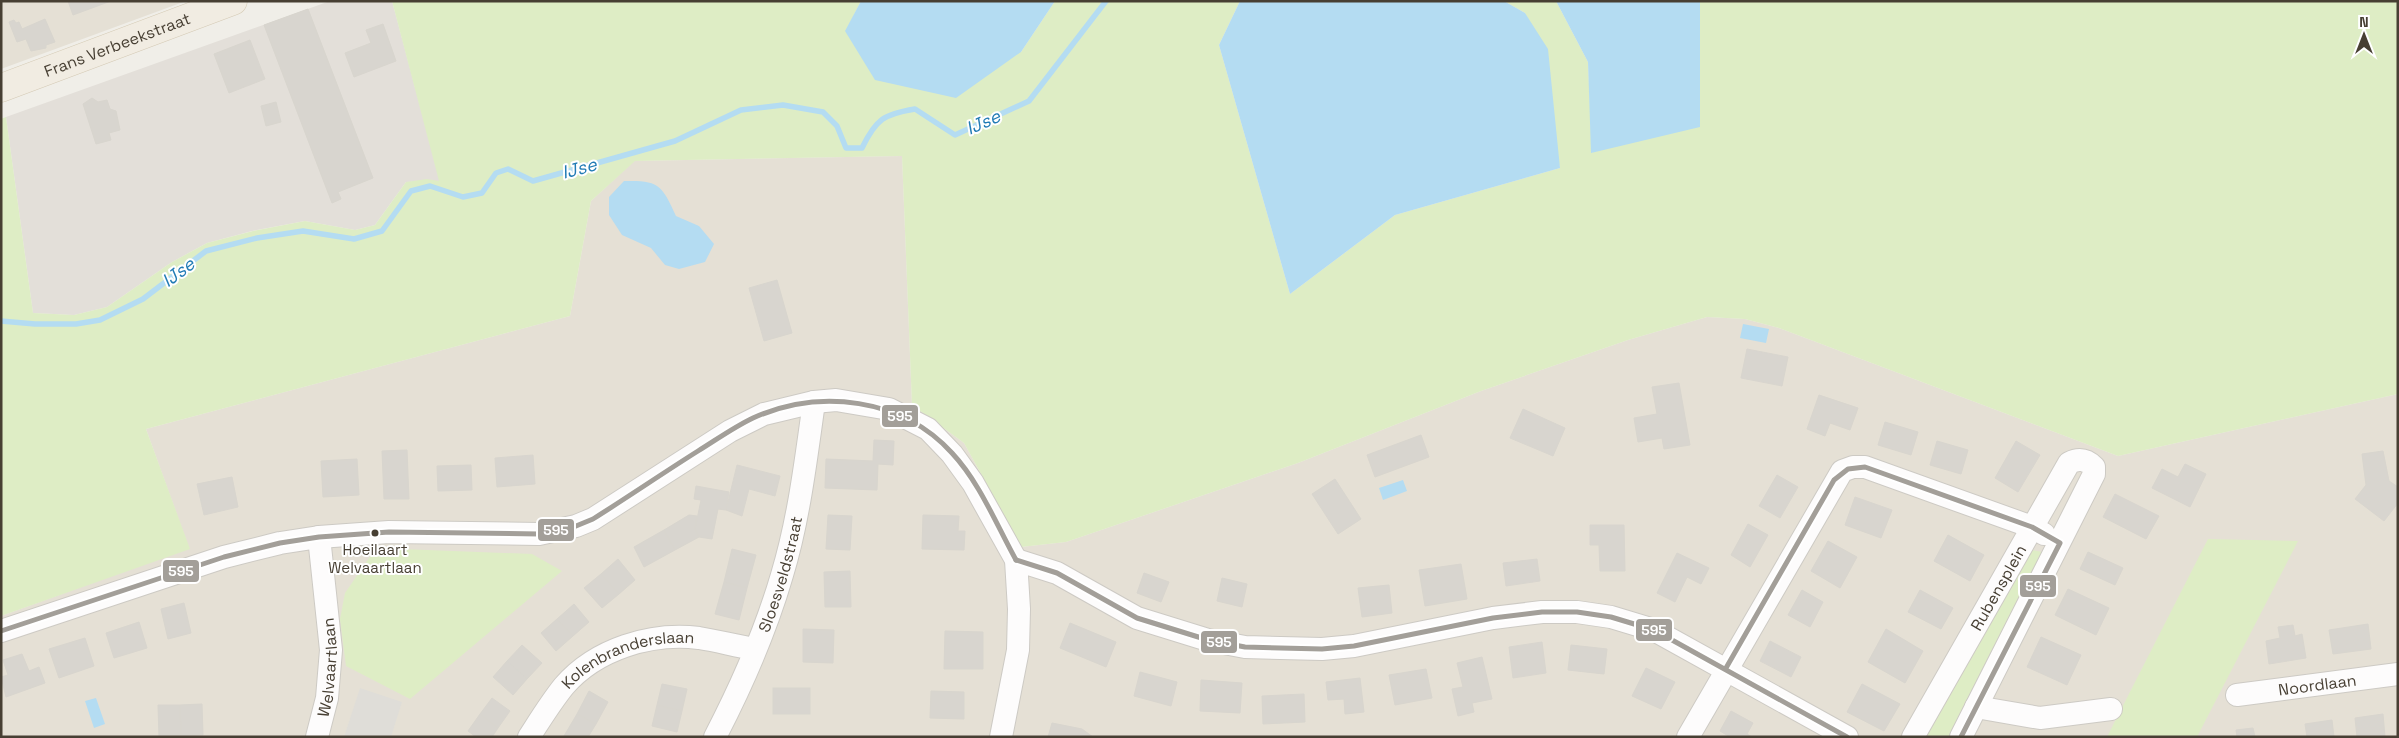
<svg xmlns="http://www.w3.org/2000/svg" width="2399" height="738" font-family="'Space Grotesk',sans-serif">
<rect width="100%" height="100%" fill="#f0eee8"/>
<!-- residential -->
<g fill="#e5e0d5">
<polygon points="1,1 186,1 1,69"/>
<polygon points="902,156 912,405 964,443 1021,547 1066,542 1298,463 1481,391 1628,340 1707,317 1745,319 1779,328 2118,456 2398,394 2398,737 1,737 1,616 189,548 146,429 570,316 591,201 634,161"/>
</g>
<!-- industrial -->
<polygon fill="#e3dfd9" points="330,1 392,1 440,181 406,182 375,225 355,230 305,221 252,231 207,243 172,262 107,307 74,315 33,313 6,117"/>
<!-- green -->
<g fill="#deedc5">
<polygon points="392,1 861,1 846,31 1021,52 1055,1 1240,1 1219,45 1290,294 1395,215 1560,168 1525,13 1504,1 1556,1 1588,62 1592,153 1700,1 2398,1 2398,394 2118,456 1779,328 1745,319 1707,317 1628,340 1481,391 1298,463 1066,542 1021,547 964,443 912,405 902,156 635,161 591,201 570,316 146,429 190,549 1,616 1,119 6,117 33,313 74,315 107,307 172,262 207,243 253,231 305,221 355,230 375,225 406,182 427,179 439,181"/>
<polygon points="2208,539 2298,541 2197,737 2107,737"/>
<polygon points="376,548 532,554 562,571 410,699 346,666 340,619 345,593"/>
<polygon points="2027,549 2047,553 1953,737 1920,737"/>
</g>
<!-- parking -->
<polygon fill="#dfddd8" points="360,688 402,702 391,737 344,737"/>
<!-- water -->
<g fill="#b4dcf2">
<polygon points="861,1 1055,1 1021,52 956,98 875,80 845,31"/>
<polygon points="1240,1 1504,1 1525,13 1548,49 1560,168 1395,215 1290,294 1219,45"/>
<polygon points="1556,1 1700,1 1700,127 1591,153 1588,62"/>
<path d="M624,181C659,180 662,185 676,216L699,226L714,244L705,262L679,269L665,265L651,248L622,235L609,215V197Z"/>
<polygon points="1743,324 1769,329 1766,343 1740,338"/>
<polygon points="1403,480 1407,491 1383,500 1379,488"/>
<polygon points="96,698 105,724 94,728 85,701"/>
</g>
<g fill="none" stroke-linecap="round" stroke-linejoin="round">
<!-- stream -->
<path stroke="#b4dcf2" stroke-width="5.5" d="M1,321L35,324H76L100,320L143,299L206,251L257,238L303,231L354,239L382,231L411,191L430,186L463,197L482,193L496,173L508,169L533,181L675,141L741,110L783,105L823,112L837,126L846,148H862C876,119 884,114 915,109L955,135L1029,101L1106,1"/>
</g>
<!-- building -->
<g fill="#d8d5cf" stroke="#d8d5ce">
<polygon points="68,1 111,1 73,15"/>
<polygon points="308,9 373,178 338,192 341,199 332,203 264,25"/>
<polygon points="45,19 55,42 46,45 46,48 31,51 26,39 17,42 9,22 14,20 16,23 19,22 22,29"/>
<polygon points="383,24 396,61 354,77 345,53 371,43 366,30"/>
<polygon points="250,40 265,79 229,93 214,54"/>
<polygon points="92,98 98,102 107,100 110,109 116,111 120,130 109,133 111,140 96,144 83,104"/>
<polygon points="276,102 281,122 266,126 261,106"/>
<polygon points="777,280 792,333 764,341 749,288"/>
<polygon points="1747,349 1788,357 1782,386 1741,378"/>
<polygon points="1679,383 1690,445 1664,449 1662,438 1638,442 1634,418 1657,414 1652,387"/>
<polygon points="1819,395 1858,408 1850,430 1830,423 1825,436 1807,429"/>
<polygon points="1523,409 1565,428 1553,456 1510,438"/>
<polygon points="1885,422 1918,432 1911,455 1878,445"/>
<polygon points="1421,435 1429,457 1375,477 1367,455"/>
<polygon points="874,440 894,441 893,465 878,464 877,490 825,488 826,459 873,461"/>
<polygon points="1937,441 1968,450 1961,474 1930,465"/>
<polygon points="2016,441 2040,455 2018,492 1995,478"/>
<polygon points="407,450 409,499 384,499 382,451"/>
<polygon points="2383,451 2389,481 2398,487 2398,503 2384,521 2355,499 2366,485 2362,454"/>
<polygon points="533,455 535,484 497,487 495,458"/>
<polygon points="357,459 359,495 323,497 321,461"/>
<polygon points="2185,464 2206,474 2190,507 2152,488 2162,469 2178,477"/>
<polygon points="471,465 472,490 438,491 437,466"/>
<polygon points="737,465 780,476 775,496 749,489 742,516 726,510"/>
<polygon points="1777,475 1798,487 1780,518 1759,506"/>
<polygon points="232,477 238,507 204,515 197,484"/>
<polygon points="1335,479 1361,519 1338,534 1312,494"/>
<polygon points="696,486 729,492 726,510 718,509 712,539 699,537 695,529 701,500 694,499"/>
<polygon points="2115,494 2159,516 2146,539 2103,517"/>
<polygon points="1855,497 1892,510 1881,538 1845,525"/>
<polygon points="689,515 697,516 695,529 699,537 675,550 664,530"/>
<polygon points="828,515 852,516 850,550 826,549"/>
<polygon points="923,515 959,516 958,531 965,531 964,550 922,549"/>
<polygon points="1748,524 1768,535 1750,567 1731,555"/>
<polygon points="1590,525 1624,525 1625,571 1600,571 1599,545 1590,545"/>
<polygon points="664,530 675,550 644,567 634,547"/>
<polygon points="1948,535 1984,555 1970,581 1934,561"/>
<polygon points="1828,541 1857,557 1840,588 1811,571"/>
<polygon points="732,549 756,555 747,588 724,582"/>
<polygon points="2088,552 2123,568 2115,585 2080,569"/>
<polygon points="1677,553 1709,568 1701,584 1687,577 1675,602 1657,593"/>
<polygon points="618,559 635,580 619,594 601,574"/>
<polygon points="1537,559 1540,581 1506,586 1503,563"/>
<polygon points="1461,564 1467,599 1425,606 1419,570"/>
<polygon points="850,571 851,607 825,607 824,572"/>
<polygon points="1144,573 1169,582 1161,602 1137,593"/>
<polygon points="601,574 619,594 602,608 584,588"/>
<polygon points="1222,578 1247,584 1242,607 1217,601"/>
<polygon points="724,582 747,588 739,620 715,614"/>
<polygon points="1389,585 1392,613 1362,617 1358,588"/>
<polygon points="2068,589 2109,608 2096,635 2055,615"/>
<polygon points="1802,590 1823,602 1810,627 1788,615"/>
<polygon points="1920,590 1953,608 1941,629 1908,612"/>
<polygon points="184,603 191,633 168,639 161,609"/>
<polygon points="574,604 589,622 573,636 557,619"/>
<polygon points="557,619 573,636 556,651 541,633"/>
<polygon points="139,622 147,648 114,658 106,633"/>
<polygon points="1070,623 1116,642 1106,667 1060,648"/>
<polygon points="2368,624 2371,649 2333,654 2329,630"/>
<polygon points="2293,625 2295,636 2302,634 2306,658 2269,664 2266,641 2280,638 2278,627"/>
<polygon points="803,629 834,630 833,663 803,662"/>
<polygon points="1886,629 1923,651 1905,683 1868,662"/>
<polygon points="945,631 983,632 983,669 944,669"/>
<polygon points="2041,637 2081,655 2067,685 2027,667"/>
<polygon points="85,638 94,666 59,678 49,649"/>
<polygon points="1770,641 1801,657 1791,677 1760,661"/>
<polygon points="1542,642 1546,673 1513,678 1509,647"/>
<polygon points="522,645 542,663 527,679 507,661"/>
<polygon points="1571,645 1607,649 1604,674 1568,670"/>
<polygon points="22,654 29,671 39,667 45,683 6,697 1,677 8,675 3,660"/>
<polygon points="1482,657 1492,699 1472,703 1474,712 1458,716 1452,689 1463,687 1457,663"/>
<polygon points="507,661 527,679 513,695 493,677"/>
<polygon points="1646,668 1675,682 1661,709 1632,696"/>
<polygon points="1426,669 1432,698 1395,705 1389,675"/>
<polygon points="1140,672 1177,682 1171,706 1134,696"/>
<polygon points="1360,678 1364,712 1345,714 1344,699 1328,700 1326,682"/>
<polygon points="1201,680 1242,683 1240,713 1200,711"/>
<polygon points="662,684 687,689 682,711 657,705"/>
<polygon points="1862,684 1900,704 1884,731 1847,712"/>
<rect x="773" y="688" width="37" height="26"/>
<polygon points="589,691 608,702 596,724 577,714"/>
<polygon points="931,691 964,692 964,719 930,718"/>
<polygon points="1304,694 1305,722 1263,724 1262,696"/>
<polygon points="492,698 510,711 498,728 480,714"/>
<polygon points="202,704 203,735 181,736 180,705"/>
<polygon points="158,705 180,705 181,736 159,737"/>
<polygon points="657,705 682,711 677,732 652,726"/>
<polygon points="1731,711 1753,723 1747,734 1752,737 1730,737 1720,731"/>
<polygon points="480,714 498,728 492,737 476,737 468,731"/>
<polygon points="577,714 596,724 588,737 564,736"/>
<polygon points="2383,714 2385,737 2357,737 2355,718"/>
<polygon points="2332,720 2334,737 2307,737 2305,724"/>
<polygon points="1052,723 1082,729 1093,737 1048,737"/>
<polygon points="2253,728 2255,737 2237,737 2236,730"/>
</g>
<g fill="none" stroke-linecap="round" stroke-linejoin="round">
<defs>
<g id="minor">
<polyline points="1016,560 1057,573 1137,618 1208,640 1245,647 1322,649 1354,646 1493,618 1542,612 1577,612 1611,617 1654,630 1847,737"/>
<polyline points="1,631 224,557 280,543 319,537 389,532 539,534 576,526 593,519 730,431 764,414 814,402 836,400 889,409 928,429 952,454 973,483 1016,560 1019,609 1018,650 1001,737"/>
<path id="s1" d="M2237,695L2398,674"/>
<polyline points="1976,707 2040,718 2111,709"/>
<path id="s2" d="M317,737L327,698L331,650L319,537"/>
<path id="s3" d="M529,737C540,720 551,702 564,686C596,649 651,632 699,638C718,641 736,646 755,649"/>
<path id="s4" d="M715,737C742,685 766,630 782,575C799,519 806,459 814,402"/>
<polyline points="1688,737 1842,471 1853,467 1865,467 2032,527 2044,534"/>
<path id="s5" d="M1913,737L2069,463C2079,458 2086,459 2094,467V474L1961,737"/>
</g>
<g id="major">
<path id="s6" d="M1,88L233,1"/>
</g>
</defs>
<!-- minor casing -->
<use href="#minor" stroke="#cdcac4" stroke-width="24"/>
<!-- major casing -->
<use href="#major" stroke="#d4cab4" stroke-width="29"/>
<!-- minor -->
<use href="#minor" stroke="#fdfcfc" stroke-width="22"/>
<!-- major -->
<use href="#major" stroke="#f1ece2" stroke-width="28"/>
<defs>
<g id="bus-1">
<polyline points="1016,560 1057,573 1137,618 1208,640 1245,647 1322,649 1354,646 1493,618 1542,612 1577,612 1611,617 1654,630 1847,737"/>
<path d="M1,631L224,557L280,543L319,537L389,532L539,534L576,526L593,519C628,497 663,473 698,451C716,440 734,427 753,418C820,388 902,398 952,453C980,483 996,524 1016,560"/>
<polyline points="1726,668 1834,480 1848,469 1865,467 2032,527 2060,543 1961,737"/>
</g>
</defs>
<!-- bus-1 casing -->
<use href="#bus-1" stroke="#fff" stroke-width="9"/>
<!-- bus-1 -->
<use href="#bus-1" stroke="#a39f99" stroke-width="5"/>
</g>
<!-- markers -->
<circle fill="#473f33" stroke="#fff" stroke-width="2" cx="375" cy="533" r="4.5"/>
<g text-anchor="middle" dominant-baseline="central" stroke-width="4" stroke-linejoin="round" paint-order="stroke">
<!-- bus labels -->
<g font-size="15" fill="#473f33" stroke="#fff">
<text x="375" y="549">Hoeilaart<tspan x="375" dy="18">Welvaartlaan</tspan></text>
</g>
<!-- street labels -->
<g font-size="16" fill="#473f33" stroke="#fff">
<text stroke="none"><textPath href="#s6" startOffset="124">Frans Verbeekstraat</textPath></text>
<text stroke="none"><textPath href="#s4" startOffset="176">Sloesveldstraat</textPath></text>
<text stroke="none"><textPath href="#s5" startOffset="172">Rubensplein</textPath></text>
<text stroke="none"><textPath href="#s3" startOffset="134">Kolenbranderslaan</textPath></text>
<text stroke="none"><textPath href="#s2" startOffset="71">Welvaartlaan</textPath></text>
<text stroke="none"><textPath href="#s1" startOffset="81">Noordlaan</textPath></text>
</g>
<!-- water labels -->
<g font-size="18" font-style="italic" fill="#217bb5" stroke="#fff">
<text transform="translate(983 122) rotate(-24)">IJse</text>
<text transform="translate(579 168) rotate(-15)">IJse</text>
<text transform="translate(178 272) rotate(-37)">IJse</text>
</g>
</g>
<g stroke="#fff" stroke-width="2">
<rect x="881" y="404" width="38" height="24" rx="5" fill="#a39f99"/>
<rect x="537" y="518" width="38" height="24" rx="5" fill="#a39f99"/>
<rect x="162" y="559" width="38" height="24" rx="5" fill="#a39f99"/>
<rect x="2019" y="574" width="38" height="24" rx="5" fill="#a39f99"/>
<rect x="1635" y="618" width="38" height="24" rx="5" fill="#a39f99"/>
<rect x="1200" y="630" width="38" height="24" rx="5" fill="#a39f99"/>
</g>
<g font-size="14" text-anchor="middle" font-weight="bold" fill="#fff">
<text x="900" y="421">595</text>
<text x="556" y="535">595</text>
<text x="181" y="576">595</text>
<text x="2038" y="591">595</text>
<text x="1654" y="635">595</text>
<text x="1219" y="647">595</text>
</g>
<!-- border -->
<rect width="2399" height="738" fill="none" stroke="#473f33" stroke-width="5"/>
<!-- north arrow -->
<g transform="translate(2364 35)" stroke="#ffffff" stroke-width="4" paint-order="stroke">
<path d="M0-4L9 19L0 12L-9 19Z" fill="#473f33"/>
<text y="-8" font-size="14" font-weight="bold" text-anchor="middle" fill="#473f33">N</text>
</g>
</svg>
